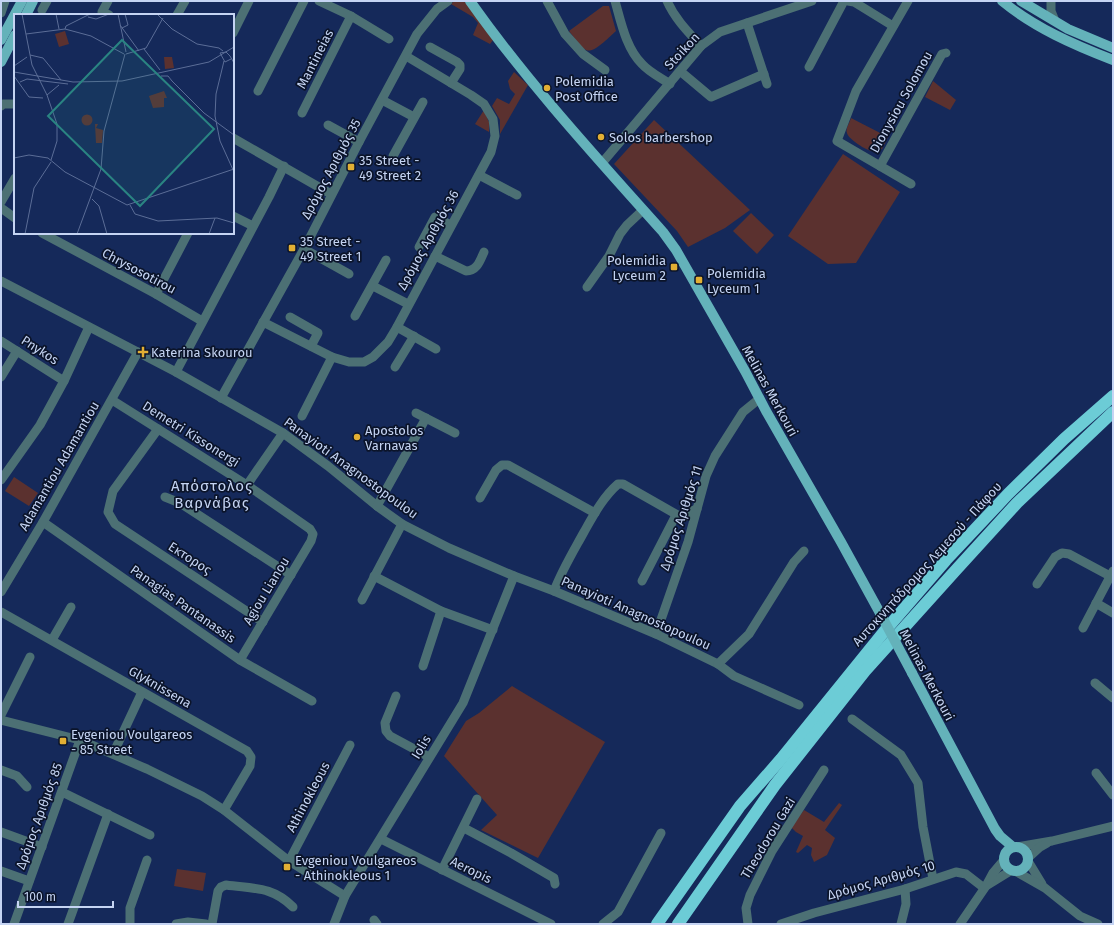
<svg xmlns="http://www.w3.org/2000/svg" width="1114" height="925" font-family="'Fira Sans',sans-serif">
<rect width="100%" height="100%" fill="#15295a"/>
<!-- green -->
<g fill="#5b312f">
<polygon points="454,1 465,2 488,30 493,40 490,44 473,35 478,23 473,17 451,4"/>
<path d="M603,6H609L616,31C610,36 594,54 586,50C579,46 574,37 569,31Z"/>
<polygon points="514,72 528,85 500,134 500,120 492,106 497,98 509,104 515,94 510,89 508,81"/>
<polygon points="933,81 956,100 950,110 925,97"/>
<polygon points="484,110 489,122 489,132 475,124"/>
<path d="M851,118L888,137L882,149C879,151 876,152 872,151C867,151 848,139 847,133C845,129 850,122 851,118Z"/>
<polygon points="654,120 750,210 725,228 688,247 677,231 614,164"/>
<polygon points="843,154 900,192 856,263 828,264 788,236"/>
<polygon points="751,213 774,235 757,254 733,231"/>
<polygon points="14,477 38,493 29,506 5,491"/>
<polygon points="512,686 605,742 538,858 481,830 497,815 444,756 466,721 479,713"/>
<polygon points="839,803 842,805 825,830 835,838 827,855 814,862 811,855 812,848 807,845 798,853 796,852 803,836 796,832 791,827 804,810 824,822"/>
<polygon points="177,869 206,873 203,891 174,886"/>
</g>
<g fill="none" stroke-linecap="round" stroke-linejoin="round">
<!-- minor -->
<g stroke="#4c7074" stroke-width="9">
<polyline points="108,1 102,12 109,15"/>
<polyline points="319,1 351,16 389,39"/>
<polyline points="547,1 565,34 583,54 605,70"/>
<path d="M615,1C621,22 626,48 642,64C649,72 661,78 670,84"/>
<path d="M667,1C675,19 688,32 701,46"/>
<polyline points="848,1 854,2 893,26"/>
<polyline points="908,1 856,91 837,141 911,184"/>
<polyline points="1051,1 1051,11 1055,21"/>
<polyline points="42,10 47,1"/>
<polyline points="1,13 5,1"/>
<polyline points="177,15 185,1"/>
<polyline points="747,23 767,84"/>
<polyline points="233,33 249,1"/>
<polyline points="430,47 457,62 460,65 460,69 451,83"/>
<polyline points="809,67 844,1"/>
<polyline points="680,71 711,97 764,74"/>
<polyline points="258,91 304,1"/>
<polyline points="382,100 414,117"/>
<polyline points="1,106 3,104 15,104"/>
<polyline points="302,113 351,16"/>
<polyline points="328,125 359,142"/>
<polyline points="233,138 331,194"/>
<polyline points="393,156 423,102"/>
<polyline points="602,163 701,46 720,32 812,1"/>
<polyline points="880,166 942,54 946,53"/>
<polyline points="479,175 517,195"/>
<polyline points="1,202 15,178"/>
<polyline points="1,208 15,218"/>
<polyline points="233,216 253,226"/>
<polyline points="42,233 156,294 202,321"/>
<polyline points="419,247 435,217 451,225"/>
<polyline points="304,249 349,274"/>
<path d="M435,256L466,271C477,271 480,261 484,252"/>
<polyline points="1,281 176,372 283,433 328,466 377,506 402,524 449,548 514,576 554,591 656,634 718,664 734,676 799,705"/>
<polyline points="373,286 408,304"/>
<polyline points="587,287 609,256 620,234 627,225 643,210"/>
<polyline points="156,294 188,233"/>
<polyline points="355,316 386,260"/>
<polyline points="290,317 318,333 311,346"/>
<polyline points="263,322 332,357 349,362 364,362 373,357 388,342 397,327 491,152 495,136 493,119 484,104 471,95 406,56"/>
<polyline points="397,327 436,349"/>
<polyline points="1,341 64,381"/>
<polyline points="395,367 414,336"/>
<polyline points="176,372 269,197 284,166"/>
<polyline points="1,377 17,351"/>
<polyline points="221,398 304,249 359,142 417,34 437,9 448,1"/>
<polyline points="112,400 247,485 310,529 313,534 311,541 240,660"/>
<polyline points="416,413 455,433"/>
<polyline points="302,416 332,357"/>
<polyline points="158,429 113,491 108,512 115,524 263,622"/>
<polyline points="1,480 40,425 64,381 89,327"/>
<polyline points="247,485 283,433"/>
<polyline points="165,497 180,503 291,575"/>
<polyline points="480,498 496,470 502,465 508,465 595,513"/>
<polyline points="377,506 426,418"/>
<polyline points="43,522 240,660 312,701"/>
<polyline points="374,576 441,611 493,630"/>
<polyline points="642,581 676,515"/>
<polyline points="1037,584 1055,557 1062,553 1069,554 1110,576"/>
<path d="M554,591C562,570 573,552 584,532C593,516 603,497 618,484H623L681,517H685L689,512L697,509"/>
<polyline points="1,592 43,522 138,352"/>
<polyline points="362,600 402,524"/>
<polyline points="1096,603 1113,613"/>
<polyline points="1,612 247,751 251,757 250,766 224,810"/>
<polyline points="1083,628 1113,571"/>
<polyline points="656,634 688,542 706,476 715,456 743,412 759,399"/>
<polyline points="52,640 71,607"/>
<polyline points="718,664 749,634 794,562 804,551"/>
<polyline points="423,666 441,611"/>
<polyline points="1095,683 1113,698"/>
<polyline points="396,696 385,723 386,731 390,736 429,757"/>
<polyline points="1,715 30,657"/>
<polyline points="852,719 901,755 918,783 923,827 933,879"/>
<polyline points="1,720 80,740 147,769 202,796 224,810 289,861 345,896"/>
<polyline points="113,754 142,692"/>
<polyline points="1,770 17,776 27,787"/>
<polyline points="1096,773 1113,795"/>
<polyline points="62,792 150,835"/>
<polyline points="464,828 511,853 554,878 555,884"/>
<polyline points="1,832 42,847"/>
<polyline points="381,839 551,924"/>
<polyline points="1017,847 1052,841 1113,826"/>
<polyline points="1028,858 1040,847 1047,843"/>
<polyline points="289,861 350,745"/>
<polyline points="1028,861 1042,884"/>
<polyline points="442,870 477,799"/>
<polyline points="1,871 29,881"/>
<polyline points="1015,871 1045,888 1080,916 1098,924"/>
<polyline points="986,886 1012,870"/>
<polyline points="374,920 377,924"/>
<polyline points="14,924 80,740"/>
<polyline points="68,924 108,814"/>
<polyline points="130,924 130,908 147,860"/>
<polyline points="176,924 188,922 206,924"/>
<path d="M212,924L218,891L221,887L226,885C254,889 272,886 293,907"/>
<polyline points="334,924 345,896 463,703 514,576"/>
<polyline points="603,924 618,912 661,833"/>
<polyline points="748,924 746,908 750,895 772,851 824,770"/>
<polyline points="781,924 814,913 905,889 956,872 966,874 984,888"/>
<polyline points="901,924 906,904 905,889"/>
<polyline points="960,924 986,886 993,873 1004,860"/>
</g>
<!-- major -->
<g stroke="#64b2ba" stroke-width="10">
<path d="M470,1C528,83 596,157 663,232L676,250L745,371L766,411L841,542L880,613"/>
<path d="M1002,1C1035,28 1074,45 1113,60"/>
<polyline points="1021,1 1068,29 1113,48"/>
<polyline points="26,15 33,1"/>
<polyline points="1,40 22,1"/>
<polyline points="1,62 15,35"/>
<polyline points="912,673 995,829 1000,836 1013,847"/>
<circle cx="1016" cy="859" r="12"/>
</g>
<!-- highway -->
<g stroke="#6cccd6" stroke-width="12">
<polyline points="657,924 740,806 781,759 883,633 946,560 1008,494 1064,439 1113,396"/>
<polyline points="678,924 775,785 865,671 955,571 1017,503 1113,412"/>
</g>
<!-- major-bridge -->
<polyline stroke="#64b2ba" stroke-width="10" points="880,613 912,673"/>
</g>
<!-- markers -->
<g fill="#e2af34" stroke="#0b142a" stroke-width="1.5">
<circle cx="547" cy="88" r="4"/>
<circle cx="601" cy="137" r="4"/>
<rect x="347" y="163" width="8" height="8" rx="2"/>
<rect x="288" y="244" width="8" height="8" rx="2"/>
<rect x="670" y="263" width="8" height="8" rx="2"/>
<rect x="695" y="276" width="8" height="8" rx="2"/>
<path d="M141 346h4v4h4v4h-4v4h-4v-4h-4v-4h4z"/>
<circle cx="357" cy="437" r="4"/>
<rect x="59" y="737" width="8" height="8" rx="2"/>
<rect x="283" y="863" width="8" height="8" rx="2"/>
</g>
<g text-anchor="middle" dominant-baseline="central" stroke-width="3.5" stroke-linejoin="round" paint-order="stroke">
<!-- street labels -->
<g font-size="13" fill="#c5d4f3" stroke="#0b142a">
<text transform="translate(682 51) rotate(-47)">Stoikon</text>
<text transform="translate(315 59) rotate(-63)">Mantineias</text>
<text transform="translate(901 102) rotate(-61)">Dionysiou Solomou</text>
<text transform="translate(331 169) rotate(-62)">Δρόμος Αριθμός 35</text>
<text transform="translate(428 240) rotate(-61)">Δρόμος Αριθμός 36</text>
<text transform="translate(139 271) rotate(28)">Chrysosotirou</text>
<text transform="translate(40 350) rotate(33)">Pnykos</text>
<text transform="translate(770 391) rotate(61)">Melinas Merkouri</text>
<text transform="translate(191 434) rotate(32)">Demetri Kissonergi</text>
<text transform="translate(59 466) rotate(-60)">Adamantiou Adamantiou</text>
<text transform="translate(351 468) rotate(36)">Panayioti Anagnostopoulou</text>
<text transform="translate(681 518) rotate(-72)">Δρόμος Αριθμός 11</text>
<text transform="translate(190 558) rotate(33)">Εκτορος</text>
<text transform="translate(927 564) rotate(-48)">Αυτοκινητόδρομος Λεμεσού - Πάφου</text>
<text transform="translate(266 591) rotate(-59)">Agiou Lianou</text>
<text transform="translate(183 604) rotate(35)">Panagias Pantanassis</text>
<text transform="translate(636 613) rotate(24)">Panayioti Anagnostopoulou</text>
<text transform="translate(927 675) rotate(62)">Melinas Merkouri</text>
<text transform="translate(160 687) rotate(30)">Glyknissena</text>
<text transform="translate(421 747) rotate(-59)">Iolis</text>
<text transform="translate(308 797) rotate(-62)">Athinokleous</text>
<text transform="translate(39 816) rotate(-70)">Δρόμος Αριθμός 85</text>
<text transform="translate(768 838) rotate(-59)">Theodorou Gazi</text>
<text transform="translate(471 870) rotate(26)">Aeropis</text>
<text transform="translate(881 880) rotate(-16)">Δρόμος Αριθμός 10</text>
</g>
<!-- poi labels -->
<g font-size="13" fill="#c5d4f3" stroke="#0b142a" text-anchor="start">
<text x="555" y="81">Polemidia<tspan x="555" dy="15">Post Office</tspan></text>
<text x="609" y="137">Solos barbershop</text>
<text x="359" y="160">35 Street -<tspan x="359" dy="15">49 Street 2</tspan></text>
<text x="300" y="241">35 Street -<tspan x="300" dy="15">49 Street 1</tspan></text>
<text x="666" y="260" text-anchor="end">Polemidia<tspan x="666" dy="15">Lyceum 2</tspan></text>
<text x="707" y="273">Polemidia<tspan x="707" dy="15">Lyceum 1</tspan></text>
<text x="151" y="352">Katerina Skourou</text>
<text x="365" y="430">Apostolos<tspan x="365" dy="15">Varnavas</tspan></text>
<text x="71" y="734">Evgeniou Voulgareos<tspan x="71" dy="15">- 85 Street</tspan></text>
<text x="295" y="860">Evgeniou Voulgareos<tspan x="295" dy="15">- Athinokleous 1</tspan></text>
</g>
<!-- quarter labels -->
<g font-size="15" letter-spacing="1" fill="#c5d4f3" stroke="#0b142a">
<text x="212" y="486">Απόστολος<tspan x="212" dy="17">Βαρνάβας</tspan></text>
</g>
</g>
<!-- overview -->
<g transform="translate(14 14)">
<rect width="220" height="220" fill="#15295a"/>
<path d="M51,17L55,30L45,33L41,20ZM150,43H158L160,54L151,55ZM150,77L153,84H150V93L139,94L135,82ZM67.5 106a5.5 5.5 0 1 1 11 0a5.5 5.5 0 1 1-11 0ZM81,110H84L82,114L89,116L88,129H82Z" fill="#5b312f"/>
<path fill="none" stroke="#5b6d97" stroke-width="1" d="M8,0L18,51L33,81L43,110V127L37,146M42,0L45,15M104,0L112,38M143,0L158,15L183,30L205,34L209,37M74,3L82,5L95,0M106,11L125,37M108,14L114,11L111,0M51,15L52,12L76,0M12,20L51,15L77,22L110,40M130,35L146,56M112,40L132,34L149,4M16,41L29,44L47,66M217,45L211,48L206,39L212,38L216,42L220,49M210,47L202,80L201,102L206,127L220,158M0,52L13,43M0,58L59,68L108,67L195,48L220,33M0,62L15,83L29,84M147,62H154L158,67M158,67L190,99L220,121M6,68L13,65L54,70M33,81L45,71M0,144L15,141L34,144L51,158L113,191L220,155M78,185L85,192L93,220M116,191L121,200L144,207L203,204L220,209M11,220L20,174L37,148M63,220L87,155L90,117L111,40M195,220L201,204"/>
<path fill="#2a8482" fill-opacity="0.15" stroke="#2a8482" stroke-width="2" d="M108,26L200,115L126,192L34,102Z"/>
<rect width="220" height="220" fill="none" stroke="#c5d4f3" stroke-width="2"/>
</g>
<!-- border -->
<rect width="1114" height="925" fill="none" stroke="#c5d4f3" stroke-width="4"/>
<!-- scale -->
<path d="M18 901v6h95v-6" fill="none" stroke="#c5d4f3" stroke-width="2"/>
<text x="24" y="901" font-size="12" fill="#c5d4f3" stroke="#0b142a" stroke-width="3" paint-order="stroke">100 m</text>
</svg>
